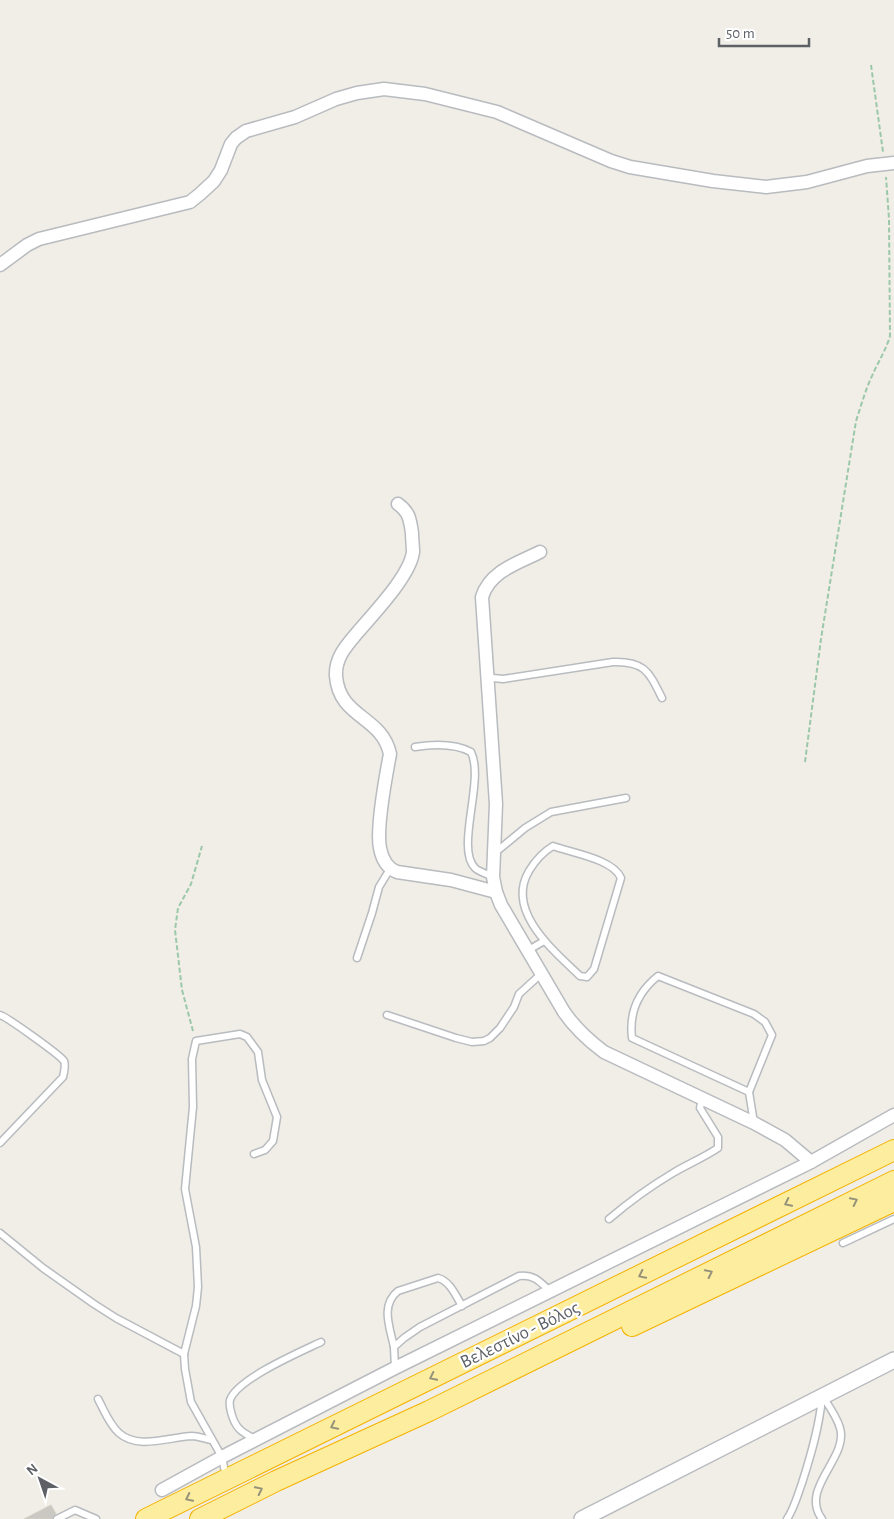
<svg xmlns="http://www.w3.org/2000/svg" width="894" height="1519" font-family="'Alegreya Sans',sans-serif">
<rect width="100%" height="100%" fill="#f0eee6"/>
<!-- building -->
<polygon fill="#cac8c3" stroke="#d4d0c4" points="51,1505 56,1514 52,1519 24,1519"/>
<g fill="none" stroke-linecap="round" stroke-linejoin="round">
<defs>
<g id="service">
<path d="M488,675L493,678L503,679L613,662C645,661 649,672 662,698"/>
<path d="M415,747C434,744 454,743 471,752C485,780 455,848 475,868C479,872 488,874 493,877"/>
<path d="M553,846C572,853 613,859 621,878L594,969L587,977L580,976C554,951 505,911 529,871C535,861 543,852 553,846Z"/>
<polyline points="496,852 525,828 551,812 626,798"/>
<polyline points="527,951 544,941"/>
<polyline points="357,958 372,913 379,887 390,869"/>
<path d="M658,976L754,1014L765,1022L772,1035L749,1092L632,1038C629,1013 638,992 658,976Z"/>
<path d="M0,1015C7,1017 60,1055 64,1061C66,1066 64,1072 63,1077L0,1143"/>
<polyline points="387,1015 456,1038 472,1042 484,1041 490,1038 500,1028 514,1007 519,994 541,974"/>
<polyline points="749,1092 754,1123"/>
<path d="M609,1219C629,1202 651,1186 673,1173C688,1164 703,1158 718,1148V1137L700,1108L702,1099"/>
<polyline points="0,1233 43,1268 94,1304 116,1318 184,1354"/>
<polyline points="843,1243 894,1219"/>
<path d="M394,1347C390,1328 380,1305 398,1291L438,1278C450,1281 456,1296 462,1306"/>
<path d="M395,1368L394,1347L404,1338L420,1327L519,1276C534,1274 540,1282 550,1291"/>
<path d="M98,1399C104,1410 109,1424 119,1433C138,1450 169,1437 192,1436C198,1436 205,1439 211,1440"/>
<path d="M255,1439C241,1432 235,1428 231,1412C230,1408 229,1404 230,1400C237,1379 300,1352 321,1342"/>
<polyline points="226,1477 222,1457 191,1402 185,1369 184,1354 196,1306 198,1287 196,1247 185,1189 193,1107 192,1059 196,1041 240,1034 247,1037 258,1052 262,1080 277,1117 273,1141 265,1150 254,1154"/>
<polyline points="57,1519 75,1510 96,1519"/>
<path d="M787,1519C794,1509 798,1494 802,1483C811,1455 819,1428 822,1398"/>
<path d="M822,1519C799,1488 849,1458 840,1428C837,1417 829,1406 823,1397"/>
</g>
<g id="minor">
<polyline points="0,265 27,245 39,239 190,202 200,194 214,181 221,170 231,144 236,138 246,131 295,117 336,99 357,93 384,89 425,94 497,112 611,161 630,167 713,181 766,187 807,182 867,166 894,163"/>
<path d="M398,504C409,512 410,519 412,533C412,539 413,546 413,552C410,576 373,614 357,633C346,646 335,658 336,676C339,718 382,716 390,754C386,775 376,829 380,848C382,859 387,868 397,872L451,880L496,892"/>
<path d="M540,552C518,563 490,571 482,597L496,804L493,877L496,892L501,905L564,1012C575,1028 588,1040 604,1052L754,1123L785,1140L811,1162"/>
<polyline points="162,1490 222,1457 395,1368 811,1162 894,1115"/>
</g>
<polyline id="tertiary" points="582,1519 894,1360"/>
<g id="trunk">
<polyline points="632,1326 894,1201"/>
<polyline points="146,1519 894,1150"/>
<polyline points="200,1519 276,1481 429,1411 894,1181"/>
</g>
</defs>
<!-- service casing -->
<use href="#service" stroke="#b8bbbf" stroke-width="9"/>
<!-- minor casing -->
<use href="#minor" stroke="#b8bbbf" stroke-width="15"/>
<!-- tertiary casing -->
<use href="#tertiary" stroke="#b8bbbf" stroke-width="18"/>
<!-- trunk casing -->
<use href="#trunk" stroke="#f4b202" stroke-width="22"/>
<!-- path -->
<g stroke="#9cc8aa" stroke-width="2" stroke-dasharray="5 2.5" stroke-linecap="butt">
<polyline points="871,65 883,152"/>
<path d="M805,762L821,639L856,421C861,406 865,391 872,376C878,362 886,350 890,336L889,219L886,177"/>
<polyline points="193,1031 182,990 175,930 178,908 191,884 202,846"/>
</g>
<!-- service -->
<use href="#service" stroke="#fff" stroke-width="6"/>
<!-- minor -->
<use href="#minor" stroke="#fff" stroke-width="12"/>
<!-- tertiary -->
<use href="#tertiary" stroke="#fff" stroke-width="15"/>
<!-- trunk -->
<use href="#trunk" stroke="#fded9e" stroke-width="20"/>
</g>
<!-- one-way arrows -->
<defs><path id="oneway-chevron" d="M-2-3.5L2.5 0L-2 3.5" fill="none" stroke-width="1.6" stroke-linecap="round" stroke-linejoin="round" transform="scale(1.25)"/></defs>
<g stroke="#95927a">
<use href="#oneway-chevron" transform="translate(854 1201) rotate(-26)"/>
<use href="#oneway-chevron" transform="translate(788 1203) rotate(154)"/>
<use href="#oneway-chevron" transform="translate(709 1273) rotate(-26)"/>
<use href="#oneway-chevron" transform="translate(642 1275) rotate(154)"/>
<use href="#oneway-chevron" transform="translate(433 1377) rotate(154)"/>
<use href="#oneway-chevron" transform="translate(334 1426) rotate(154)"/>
<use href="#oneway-chevron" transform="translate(259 1490) rotate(-26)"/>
<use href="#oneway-chevron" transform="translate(189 1498) rotate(154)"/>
</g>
<g text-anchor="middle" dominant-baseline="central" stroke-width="4.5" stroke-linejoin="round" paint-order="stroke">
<!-- street labels -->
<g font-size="19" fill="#5d6166" stroke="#fff">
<text transform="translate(520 1335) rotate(-26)">Βελεστίνο - Βόλος</text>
</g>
</g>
<!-- north arrow -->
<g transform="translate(40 1479) rotate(320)" stroke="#ffffff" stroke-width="4" paint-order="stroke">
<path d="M0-4L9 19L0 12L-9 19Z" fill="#5d6166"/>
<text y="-8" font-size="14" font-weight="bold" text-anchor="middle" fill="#5d6166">N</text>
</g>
<!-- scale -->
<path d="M719 38v8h90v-8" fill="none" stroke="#5d6166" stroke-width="2.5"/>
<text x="726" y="38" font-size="15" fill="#5d6166" stroke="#ffffff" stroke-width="4" paint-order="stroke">50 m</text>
</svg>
